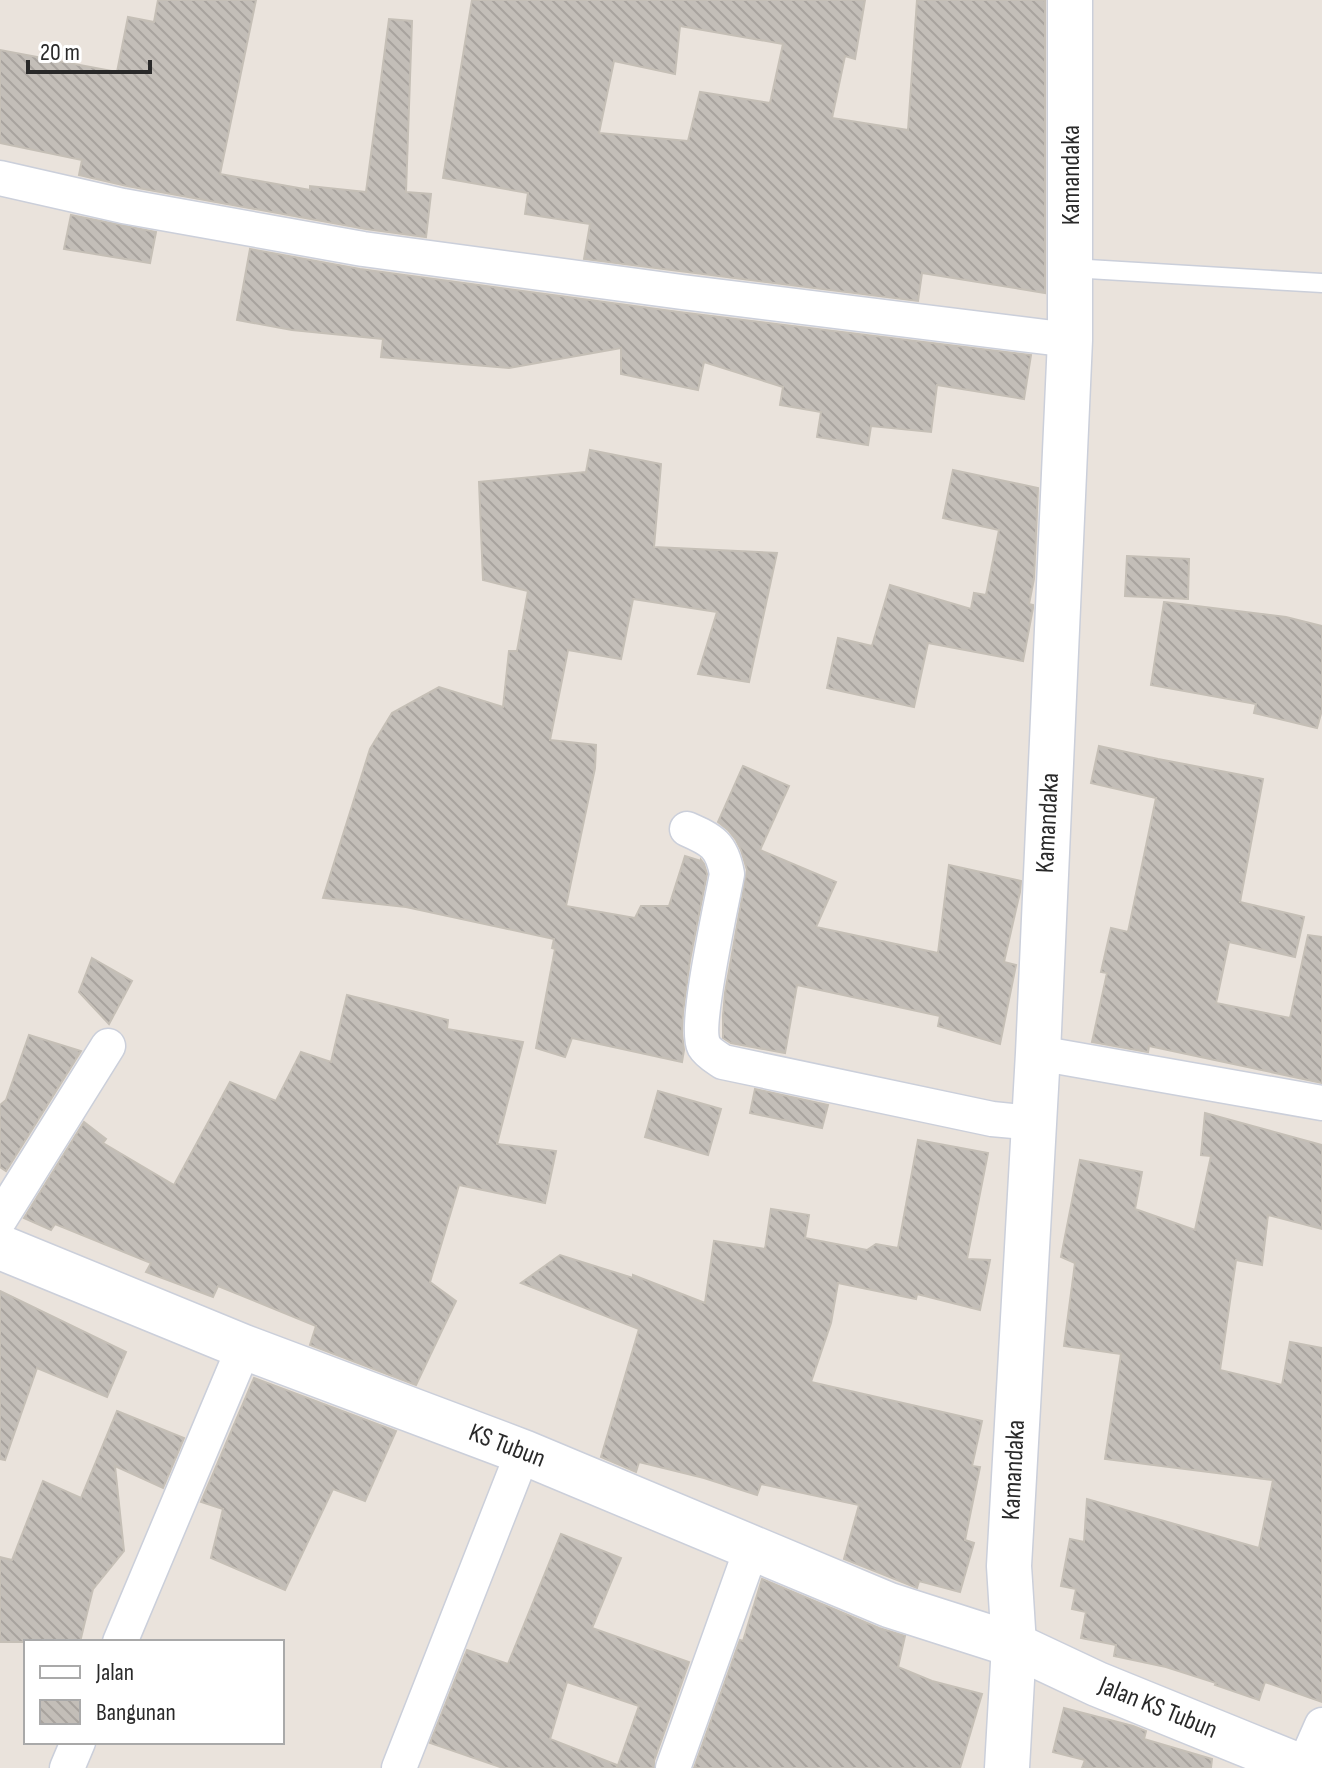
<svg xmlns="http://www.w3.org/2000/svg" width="1322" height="1768" font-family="'Sofia Sans Condensed',sans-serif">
<defs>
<pattern id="building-back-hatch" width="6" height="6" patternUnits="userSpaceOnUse" patternTransform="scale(2)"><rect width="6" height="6" fill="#c3beb8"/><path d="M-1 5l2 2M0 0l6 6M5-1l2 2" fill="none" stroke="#a8a39e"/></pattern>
</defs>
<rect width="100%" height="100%" fill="#eae3dc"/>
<!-- building -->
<g fill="url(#building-back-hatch)" stroke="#c5bfb6" stroke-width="2" fill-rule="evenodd">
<polygon points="158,0 256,0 220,174 310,190 310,186 366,192 389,19 412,21 406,192 431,194 426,237 366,229 127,186 79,175 82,160 0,143 0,50 117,72 128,17 154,22"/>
<path d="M472,0H865L855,59L845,56L832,118L908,130L917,0H1045V293L922,273L918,301L584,259L590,224L525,214L528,193L443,178ZM680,26L783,44L770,103L700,92L688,141L599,133L614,61L675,74Z"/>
<polygon points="71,215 156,232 150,263 64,249"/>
<polygon points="250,249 360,269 679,312 1031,355 1024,399 937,385 931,432 871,426 868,445 817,437 821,412 780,405 783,387 704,362 698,390 621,374 621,348 509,368 381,357 383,339 292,330 237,320"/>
<polygon points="590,450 661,464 654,547 777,553 749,682 698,674 717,612 633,599 621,659 568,650 550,740 596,745 595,768 566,906 635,918 641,906 669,906 685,856 701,861 701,860 704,864 707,874 690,960 683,1012 682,1033 684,1050 682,1062 572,1038 565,1057 536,1048 555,949 552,948 554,939 406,907 323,898 370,749 392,713 439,687 503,707 509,651 517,651 528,591 483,580 479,482 586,472"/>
<polygon points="953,470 1038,488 1034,579 1029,604 1033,605 1033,608 1023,661 928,643 914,707 827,688 838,638 872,646 890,585 971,609 974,593 986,595 999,530 943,518"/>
<polygon points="1127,556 1189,559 1188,599 1125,596"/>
<polygon points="1164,602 1286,617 1322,626 1322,710 1317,728 1254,713 1256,704 1151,685"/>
<polygon points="1099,746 1158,759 1263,779 1240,902 1304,917 1295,957 1229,942 1216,1003 1290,1018 1308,935 1322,937 1322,1083 1149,1046 1148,1052 1092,1042 1107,973 1101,972 1111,928 1128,932 1156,798 1091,783"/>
<polygon points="743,766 789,786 760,850 836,882 816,927 938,953 949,865 1021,881 1020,892 1004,962 1016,965 1000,1044 938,1026 940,1016 797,985 785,1053 731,1043 723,1038 723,1016 725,993 747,870 741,850 736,840 728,830 718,822"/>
<polygon points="92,958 132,981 109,1024 79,992"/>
<polygon points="347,995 448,1020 447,1029 523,1042 497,1144 556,1151 545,1203 459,1185 430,1282 456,1301 416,1385 310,1345 316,1326 218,1286 213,1297 146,1272 151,1263 55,1224 51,1230 24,1218 84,1122 106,1139 103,1143 174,1185 230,1082 276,1101 301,1052 331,1062"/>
<polygon points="29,1035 81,1051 6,1171 0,1167 0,1105 6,1100"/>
<polygon points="755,1089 828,1105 822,1128 750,1113"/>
<polygon points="658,1091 721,1109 708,1155 645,1137"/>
<polygon points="1205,1113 1322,1145 1322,1229 1268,1215 1262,1265 1236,1260 1220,1370 1282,1385 1290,1342 1322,1348 1322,1702 1265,1682 1259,1700 1215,1685 1216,1683 1166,1667 1114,1656 1116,1645 1081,1638 1086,1612 1072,1609 1076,1589 1061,1586 1070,1539 1084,1542 1087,1499 1259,1548 1273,1480 1105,1459 1121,1354 1064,1346 1075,1263 1061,1257 1080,1160 1142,1172 1135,1209 1195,1230 1211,1156 1201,1155"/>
<polygon points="918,1140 988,1153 967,1259 990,1260 980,1310 917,1294 916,1299 838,1283 831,1323 811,1382 982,1421 972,1466 980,1467 965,1540 974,1543 960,1592 919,1581 917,1588 844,1559 859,1505 761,1484 757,1495 704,1478 639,1462 636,1472 601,1457 639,1329 521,1283 560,1255 633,1278 633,1275 705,1303 714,1241 765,1249 771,1209 809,1215 805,1238 867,1250 876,1244 898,1248"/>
<polygon points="0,1291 126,1352 107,1397 37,1368 5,1460 0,1459"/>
<polygon points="254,1378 396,1431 365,1501 333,1489 285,1590 211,1558 223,1509 201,1502"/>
<polygon points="117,1411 184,1438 163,1488 115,1466 124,1551 93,1589 80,1642 0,1642 0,1557 12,1560 43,1481 81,1498"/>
<polygon points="561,1534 621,1558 592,1628 689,1662 654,1761 654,1768 617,1768 639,1706 567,1682 550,1739 617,1765 617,1768 503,1768 430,1743 467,1650 508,1664"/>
<polygon points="762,1579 879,1628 905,1636 898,1667 932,1681 982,1694 960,1768 694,1768 740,1640 743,1641"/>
<polygon points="1064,1708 1133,1726 1146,1731 1144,1739 1212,1759 1211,1768 1082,1768 1085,1760 1053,1752"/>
</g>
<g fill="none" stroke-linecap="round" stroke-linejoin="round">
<defs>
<polyline id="lane" points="1071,268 1322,283"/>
<g id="street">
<polyline points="0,178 123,206 363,249 682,292 1070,340"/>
<path d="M687,829C712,840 722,845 727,874C722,902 694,1026 704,1046C708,1053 717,1058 723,1062L992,1119L1034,1123"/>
<polyline points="1038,1053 1322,1103"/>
<polyline points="0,1219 108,1046"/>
<polyline points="120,1642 244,1347"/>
<polyline points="67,1768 78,1742"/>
<polyline points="399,1768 523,1452"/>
<polyline points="673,1768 752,1547"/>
<polyline points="1303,1768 1322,1725"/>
</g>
<g id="secondary">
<polyline points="0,1247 244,1347 523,1452 889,1605 1014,1645 1097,1684 1304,1768"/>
<polyline points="1007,1768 1014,1645 1009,1566 1038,1053 1070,340 1070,0"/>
</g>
</defs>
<!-- lane casing -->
<use href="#lane" stroke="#cbcfda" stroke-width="21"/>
<!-- street casing -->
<use href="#street" stroke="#cbcfda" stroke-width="37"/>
<!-- secondary casing -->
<use href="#secondary" stroke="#cbcfda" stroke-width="47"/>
<!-- lane -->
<use href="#lane" stroke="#fff" stroke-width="18"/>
<!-- street -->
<use href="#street" stroke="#fff" stroke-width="34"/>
<!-- secondary -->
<use href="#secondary" stroke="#fff" stroke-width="44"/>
</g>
<g text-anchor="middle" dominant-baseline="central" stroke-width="6" stroke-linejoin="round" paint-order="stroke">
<!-- street labels -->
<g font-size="26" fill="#292929" stroke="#fff">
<text transform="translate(1071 175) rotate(-90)">Kamandaka</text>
<text transform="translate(1048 823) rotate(-87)">Kamandaka</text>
<text transform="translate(507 1446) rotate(21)">KS Tubun</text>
<text transform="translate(1014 1470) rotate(-87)">Kamandaka</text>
<text transform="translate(1158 1708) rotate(22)">Jalan KS Tubun</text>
</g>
</g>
<!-- legend -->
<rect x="24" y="1640" width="260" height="104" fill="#ffffff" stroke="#a9a9a9" stroke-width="2"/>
<rect x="40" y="1666" width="40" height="12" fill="#ffffff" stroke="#a9a9a9" stroke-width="2"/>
<text x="96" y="1680" font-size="24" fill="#292929">Jalan</text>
<rect x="40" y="1700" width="40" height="24" fill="url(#building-back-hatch)" stroke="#a9a9a9" stroke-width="2"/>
<text x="96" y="1720" font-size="24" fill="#292929">Bangunan</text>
<!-- scale -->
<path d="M28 60v12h122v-12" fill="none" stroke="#292929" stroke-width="4"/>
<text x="40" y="60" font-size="24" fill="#292929" stroke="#ffffff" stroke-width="6" paint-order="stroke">20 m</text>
</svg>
